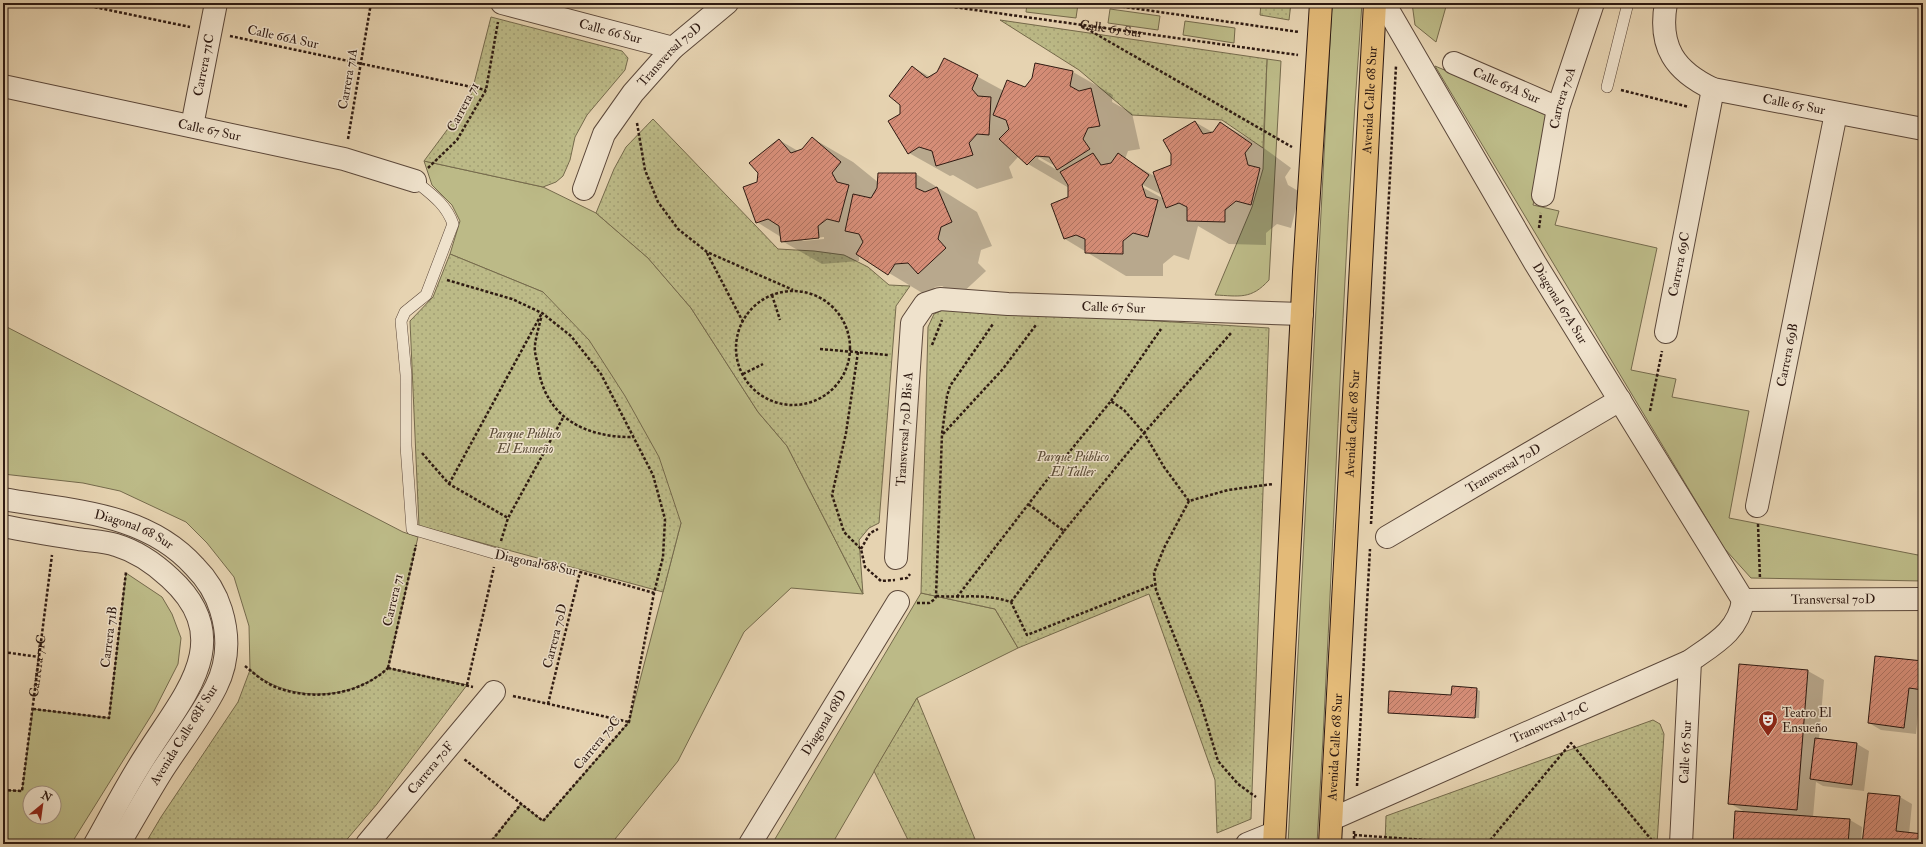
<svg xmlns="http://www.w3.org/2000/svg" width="1926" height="847" font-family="'IM FELL Double Pica',serif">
<defs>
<pattern id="park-dots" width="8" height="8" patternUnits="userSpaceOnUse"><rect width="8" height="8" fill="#bcba87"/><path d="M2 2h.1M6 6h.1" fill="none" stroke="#a29f74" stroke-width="1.8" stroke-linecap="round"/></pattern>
<pattern id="building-hatch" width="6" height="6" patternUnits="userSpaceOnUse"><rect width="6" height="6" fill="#d58d77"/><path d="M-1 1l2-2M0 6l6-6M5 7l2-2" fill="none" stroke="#ad7260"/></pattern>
</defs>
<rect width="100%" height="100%" fill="#e6d3b1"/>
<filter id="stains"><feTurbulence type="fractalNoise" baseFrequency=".005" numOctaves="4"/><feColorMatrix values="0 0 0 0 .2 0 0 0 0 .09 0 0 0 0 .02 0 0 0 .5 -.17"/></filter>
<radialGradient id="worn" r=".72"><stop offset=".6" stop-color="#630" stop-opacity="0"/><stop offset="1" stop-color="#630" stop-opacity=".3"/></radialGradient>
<!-- grass -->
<g fill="#bcba87" stroke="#756a4c" fill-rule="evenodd">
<polygon points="1027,3 1078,4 1076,18 1026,12"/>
<path d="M1332,3H1362C1341,283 1334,564 1317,844H1288Z"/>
<polygon points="1412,3 1447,3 1436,42 1415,25"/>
<polygon points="1110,9 1160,16 1158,30 1108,23"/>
<polygon points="1185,21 1235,28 1234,43 1183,35"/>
<path d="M1267,59L1281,61L1269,280C1251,300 1239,296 1215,295L1252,207L1263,169Z"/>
<polygon points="1435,66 1554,116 1533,205 1559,211 1555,225 1657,248 1631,370 1676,379 1672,397 1749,411 1729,518 1923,556 1923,581 1751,578 1724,548"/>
<polygon points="424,161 543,187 596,213 648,258 691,308 758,412 787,446 863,594 791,588 744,632 678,761 611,844 489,844 521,804 543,821 629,722 681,523 543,292 450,254 460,221 452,205 432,185"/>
<path d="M3,325L403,532L418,537L388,668C351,702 288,703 250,670L249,626L234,577L207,543L186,522L120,491L83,483L3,474Z"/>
<path d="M126,573L162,597L172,614L181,638L178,664L154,711L71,844H3V790L22,791L33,709L109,718ZM30,793H54V817H30Z"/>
<polygon points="921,593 995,609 1018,648 917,698 832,844 772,844"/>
</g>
<!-- park -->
<g fill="url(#park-dots)" stroke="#756a4c">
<polygon points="1261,3 1291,3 1289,20 1260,15"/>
<polygon points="491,17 622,51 628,58 625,70 587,115 575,137 570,160 563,176 556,182 543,187 424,161 470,99"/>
<polygon points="1000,20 1267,59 1263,148 1222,120 1132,115 1079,70"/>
<polygon points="653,119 778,249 814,251 844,255 868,267 889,285 910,286 896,306 879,523 869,528 859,540 863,594 787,446 758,412 691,308 648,258 596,213 614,169 626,147"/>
<polygon points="450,254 543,292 589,340 625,396 659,457 681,523 663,592 419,526 410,321 433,297"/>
<polygon points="947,308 1269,328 1251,819 1217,833 1215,780 1149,594 1018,648 995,609 921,593 928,327 934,314"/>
<path d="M388,668L467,685L377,804L343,844H145L161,817L238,702L250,670C288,703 351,702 388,668Z"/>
<polygon points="917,698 977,844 910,844 874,771"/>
<polygon points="1653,720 1660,724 1664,734 1657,844 1385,844 1386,816"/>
</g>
<!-- shadow -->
<g fill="#0003" fill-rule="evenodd">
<polygon points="1233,3 1266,3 1265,8"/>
<path d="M945,59L1004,91L1025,88L1073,72L1113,95L1112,102L1132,113L1140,149L1128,151L1125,159L1156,177L1172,166L1195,122L1214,133L1221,123L1261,146L1291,168L1285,177L1288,185L1300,192L1291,228L1277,224L1266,233V245L1229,244L1198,226L1189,260L1174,255L1163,264V276H1126L1065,239L1069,188L1028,164L1020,157H1018L1009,167L1013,178L977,189L953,175L950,176L909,153L902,114L913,67L930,77L938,72ZM1039,157L1057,167V170L1038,159ZM1143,185L1164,196V199L1142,187Z"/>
<path d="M812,138L853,162L879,183L916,174L977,212L992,246L981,250L978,263L986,271L959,296L942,286L935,287L929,297L859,255V261L822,264L782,241L781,237L757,222L758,183L779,140L798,151L802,150ZM824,237V239L803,241L801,239Z"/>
<polygon points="1923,662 1923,695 1920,695 1916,734 1881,730 1869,723"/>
<polygon points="1740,665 1808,671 1824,680 1819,739 1857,744 1869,751 1864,791 1823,786 1816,782 1813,817 1850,820 1862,827 1861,844 1734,844 1745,812 1729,803"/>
<polygon points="1476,689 1480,691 1479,718 1389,713"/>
<polygon points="1900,797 1912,804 1909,834 1923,835 1923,844 1863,844"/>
</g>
<!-- building -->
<g fill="url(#building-hatch)" stroke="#2e1a12">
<polygon points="944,58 978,75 972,89 978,96 991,97 989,135 977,134 969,143 973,155 936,166 932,151 919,147 908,154 888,121 900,114 900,105 889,96 912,66 927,78 937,72"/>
<polygon points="1035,63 1073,71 1070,86 1079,91 1091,88 1100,126 1088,128 1083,139 1090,149 1057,170 1049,157 1036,156 1027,165 999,139 1009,129 1006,120 993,115 1007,80 1025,87 1032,78"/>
<polygon points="1195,121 1203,134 1213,132 1220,122 1252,144 1245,153 1248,165 1260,168 1251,205 1236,201 1225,210 1225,222 1187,221 1187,207 1179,203 1166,208 1153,172 1171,165 1171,154 1163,140"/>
<polygon points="812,137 841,162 832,173 837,182 849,185 839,222 827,219 818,226 819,238 781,242 779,226 768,219 756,223 743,187 757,182 758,173 749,163 779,139 791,153 802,149"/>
<polygon points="1093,153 1101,165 1111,163 1118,153 1149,175 1142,185 1146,197 1158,200 1148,237 1133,233 1123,241 1123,254 1085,253 1085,239 1076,235 1064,239 1051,204 1068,197 1068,185 1060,172"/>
<polygon points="878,173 916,173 916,188 925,192 937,187 952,222 941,227 938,239 946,248 918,274 908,263 895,264 888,275 856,254 863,242 859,234 845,231 853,194 871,198 877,188"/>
<polygon points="1875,656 1923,661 1923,690 1909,688 1904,728 1868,723"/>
<polygon points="1739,664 1808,670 1797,810 1728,804"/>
<polygon points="1452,686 1477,688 1475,718 1388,713 1389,691 1451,695"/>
<polygon points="1815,738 1857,743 1852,785 1810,779"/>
<polygon points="1868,793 1900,796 1896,831 1923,834 1923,844 1862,844"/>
<polygon points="1735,811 1850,819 1848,844 1733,844"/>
</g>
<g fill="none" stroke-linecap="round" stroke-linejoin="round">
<defs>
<g id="service">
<polyline points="1607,87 1628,3"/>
<path d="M415,181C431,194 446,204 453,224L426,295L405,312L401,321L406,375V446L412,529L497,554"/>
</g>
<g id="minor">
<path id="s3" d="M502,3L673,48"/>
<path id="s4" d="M1384,3L1535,263L1743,600"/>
<path id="s5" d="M1454,63L1558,108"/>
<path id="s6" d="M3,86L344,159L415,181"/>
<path id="s7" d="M192,126L216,3"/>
<path id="s8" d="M584,189L604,134L633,93L673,48L727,3"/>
<path id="s9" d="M1543,195L1558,108L1593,3"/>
<path id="s10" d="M1666,332L1713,89"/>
<path id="s11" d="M1757,506L1836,113"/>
<path id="s12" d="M1387,537L1620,400"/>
<path id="s13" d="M896,558L912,323L925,304L940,299L1008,304L1302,314"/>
<path id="s14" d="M1743,600L1923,599"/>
<path id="s15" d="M1332,819L1690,661C1714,644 1739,631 1743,600"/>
<path id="s16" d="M367,844L494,692"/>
<path id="s17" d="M750,844L898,602"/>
<polyline points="1247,844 1274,833"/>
<path id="s18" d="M1681,844L1690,661"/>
</g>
<g id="tertiary">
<path id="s19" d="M1666,3C1658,47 1675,71 1713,89L1923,129"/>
<path id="s20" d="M3,499C71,511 146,512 195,567C207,579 216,594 221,610C229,636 228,663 216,687C201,717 180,743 162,771C147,795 133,820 119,844"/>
<path d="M3,526C28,531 53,535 78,539C90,541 104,541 116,545C136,551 155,564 170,578C238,640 183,696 146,755C127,784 112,814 95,844"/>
</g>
<g id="primary">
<polyline points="1274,844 1304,272 1321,3"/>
<path id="s21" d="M1330,844L1375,3"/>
</g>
</defs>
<!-- service casing -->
<use href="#service" stroke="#5c483a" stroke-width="12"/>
<!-- minor casing -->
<use href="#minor" stroke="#5c483a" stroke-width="24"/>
<!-- tertiary casing -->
<use href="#tertiary" stroke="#5c483a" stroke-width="24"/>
<!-- primary casing -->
<use href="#primary" stroke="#2e1a12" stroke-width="24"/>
<!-- path -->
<g stroke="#2e1a12" stroke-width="2.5" stroke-dasharray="3 2" stroke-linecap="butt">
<polyline points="75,3 190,27"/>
<path id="s1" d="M925,3L1298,55"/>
<polyline points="1097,3 1299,32"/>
<polyline points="1082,26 1292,147"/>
<polyline points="230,36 486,90"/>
<polyline points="1621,90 1689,107"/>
<polyline points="637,123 645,170 658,202 678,229 707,252 793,290"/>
<polyline points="348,139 371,3"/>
<polyline points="428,168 457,140 486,90 498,22"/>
<polyline points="1539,228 1541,213"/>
<polyline points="707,253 743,322"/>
<polyline points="447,280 512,299 542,313 571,336 601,374 653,475 665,519 663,557 654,593 629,722 543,821 464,759"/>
<circle cx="793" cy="348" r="57"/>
<polyline points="772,295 780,320"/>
<path d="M541,318C539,327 536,336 535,345C534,352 537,360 538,366C545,418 586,438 634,437"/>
<polyline points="932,345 942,320"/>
<polyline points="820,349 889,355"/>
<polyline points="858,352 846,433 832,495 844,532 861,549 865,567 881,581 895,580"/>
<polyline points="743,374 763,364"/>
<polyline points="1111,401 1161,329"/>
<polyline points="1650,411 1662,351"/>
<polyline points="943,434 1002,370 1036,325"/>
<polyline points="422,453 449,484 508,518"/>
<polyline points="449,484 542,313"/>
<polyline points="1189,501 1164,548 1154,573 1156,590 1201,704 1218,761 1238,784 1256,797"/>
<polyline points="1371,524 1396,66"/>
<polyline points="1758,524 1760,579"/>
<polyline points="1064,531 1144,433 1164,467 1189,501 1228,490 1273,484"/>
<polyline points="501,541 508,518 564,416"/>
<polyline points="861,549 870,533 878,529"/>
<polyline points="511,557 580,572 654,593"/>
<polyline points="900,579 907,578 910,574"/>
<path d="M936,596C963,598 984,593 1011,602L1027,635L1156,584"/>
<polyline points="957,597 1057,467 1111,401 1124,410 1144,433 1231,333"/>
<polyline points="1011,602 1064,531 1028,504"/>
<polyline points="917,603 929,603 935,599 936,596 942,434 947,396 950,386 993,324"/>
<polyline points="3,652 39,657"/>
<path d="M245,666C256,675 267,685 281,689C317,701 360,694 388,668"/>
<polyline points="388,668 416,545"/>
<polyline points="388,668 473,687"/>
<polyline points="467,685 494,567"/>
<polyline points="513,696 629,722"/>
<polyline points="548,704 580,572"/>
<polyline points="33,709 109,718 126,572"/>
<polyline points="1357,786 1370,549"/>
<path id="s2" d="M3,790L22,791L52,555"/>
<polyline points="1354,835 1481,844"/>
<polyline points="489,844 521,804"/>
<polyline points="1354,844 1354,831"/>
<polyline points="1487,844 1571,743 1655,844"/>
</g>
<!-- service -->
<use href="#service" stroke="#efe2cc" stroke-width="11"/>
<!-- minor -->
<use href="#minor" stroke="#efe2cc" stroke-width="22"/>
<!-- tertiary -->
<use href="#tertiary" stroke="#efe2cc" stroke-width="22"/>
<!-- primary -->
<use href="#primary" stroke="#e3ba78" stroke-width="22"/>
</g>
<!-- icons -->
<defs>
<symbol id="theatre-pin" viewBox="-11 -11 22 30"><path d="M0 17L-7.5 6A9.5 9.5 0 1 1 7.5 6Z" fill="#8f2418" stroke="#efe2cc"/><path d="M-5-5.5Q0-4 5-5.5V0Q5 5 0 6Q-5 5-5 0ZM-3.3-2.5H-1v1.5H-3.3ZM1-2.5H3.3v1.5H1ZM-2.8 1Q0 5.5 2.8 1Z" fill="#fff"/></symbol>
</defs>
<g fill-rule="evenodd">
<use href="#theatre-pin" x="1757" y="709" width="22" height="30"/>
</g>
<g text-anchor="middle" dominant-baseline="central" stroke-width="3" stroke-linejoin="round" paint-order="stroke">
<!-- street labels -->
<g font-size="13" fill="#2e1a12" stroke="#efe2cc">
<text stroke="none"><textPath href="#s1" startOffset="188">Calle 65 Sur</textPath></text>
<text stroke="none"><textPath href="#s3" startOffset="112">Calle 66 Sur</textPath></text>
<text transform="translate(283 37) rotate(12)">Calle 66A Sur</text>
<text stroke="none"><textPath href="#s8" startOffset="162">Transversal 70D</textPath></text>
<text stroke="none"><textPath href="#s7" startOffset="62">Carrera 71C</textPath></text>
<text transform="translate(348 79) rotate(-80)">Carrera 71A</text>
<text stroke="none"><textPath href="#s5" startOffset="57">Calle 65A Sur</textPath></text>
<text stroke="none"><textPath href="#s9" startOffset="99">Carrera 70A</textPath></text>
<text stroke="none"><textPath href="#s21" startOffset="745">Avenida Calle 68 Sur</textPath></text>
<text stroke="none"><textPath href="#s19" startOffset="190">Calle 65 Sur</textPath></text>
<text transform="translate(463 107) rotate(-62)">Carrera 71</text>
<text stroke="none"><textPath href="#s6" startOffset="211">Calle 67 Sur</textPath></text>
<text stroke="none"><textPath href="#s10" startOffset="69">Carrera 69C</textPath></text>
<text stroke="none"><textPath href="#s4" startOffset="348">Diagonal 67A Sur</textPath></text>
<text stroke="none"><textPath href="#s13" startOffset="448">Calle 67 Sur</textPath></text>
<text stroke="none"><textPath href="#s11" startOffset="154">Carrera 69B</textPath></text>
<text stroke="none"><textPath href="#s21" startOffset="421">Avenida Calle 68 Sur</textPath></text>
<text stroke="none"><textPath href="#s13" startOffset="129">Transversal 70D Bis A</textPath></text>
<text stroke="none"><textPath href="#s12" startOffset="135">Transversal 70D</textPath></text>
<text stroke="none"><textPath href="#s20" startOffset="135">Diagonal 68 Sur</textPath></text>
<text transform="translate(536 563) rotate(12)">Diagonal 68 Sur</text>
<text transform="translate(393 600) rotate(-77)">Carrera 71</text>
<text stroke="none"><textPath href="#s14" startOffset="90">Transversal 70D</textPath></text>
<text transform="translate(555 636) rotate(-76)">Carrera 70D</text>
<text transform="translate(109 637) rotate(-83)">Carrera 71B</text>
<text stroke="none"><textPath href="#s2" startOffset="145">Carrera 71C</textPath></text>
<text stroke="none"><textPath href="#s17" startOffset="142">Diagonal 68D</textPath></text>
<text stroke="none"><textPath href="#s15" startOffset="238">Transversal 70C</textPath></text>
<text transform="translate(184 735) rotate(-58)">Avenida Calle 68F Sur</text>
<text transform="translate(597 743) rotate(-50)">Carrera 70C</text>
<text stroke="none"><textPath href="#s21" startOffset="97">Avenida Calle 68 Sur</textPath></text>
<text stroke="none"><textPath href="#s18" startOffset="92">Calle 65 Sur</textPath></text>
<text stroke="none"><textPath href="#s16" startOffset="99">Carrera 70F</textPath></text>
</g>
<!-- park labels -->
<g font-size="13" font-style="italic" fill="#594a35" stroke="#efe2cc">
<text x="525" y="434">Parque Público<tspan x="525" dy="15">El Ensueño</tspan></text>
<text x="1073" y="457">Parque Público<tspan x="1073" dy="15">El Taller</tspan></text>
</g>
<!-- poi labels -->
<g font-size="13" fill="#2e1a12" stroke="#efe2cc" text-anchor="start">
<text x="1782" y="713">Teatro El<tspan x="1782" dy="15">Ensueño</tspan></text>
</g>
</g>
<!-- margin -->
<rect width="1926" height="847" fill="none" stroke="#e6d3b1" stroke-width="16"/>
<rect x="4" y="4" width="1918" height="839" fill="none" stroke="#2e1a12" stroke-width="2"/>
<rect x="8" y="8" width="1910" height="831" fill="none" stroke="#2e1a12"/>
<!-- north arrow -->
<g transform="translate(42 805) rotate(29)"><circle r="19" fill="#efe2cc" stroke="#a29282"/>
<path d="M0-3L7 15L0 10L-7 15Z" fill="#8f2418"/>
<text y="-6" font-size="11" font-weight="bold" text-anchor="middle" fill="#2e1a12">N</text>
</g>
<rect width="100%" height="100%" filter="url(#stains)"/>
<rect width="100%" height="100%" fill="url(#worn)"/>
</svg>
